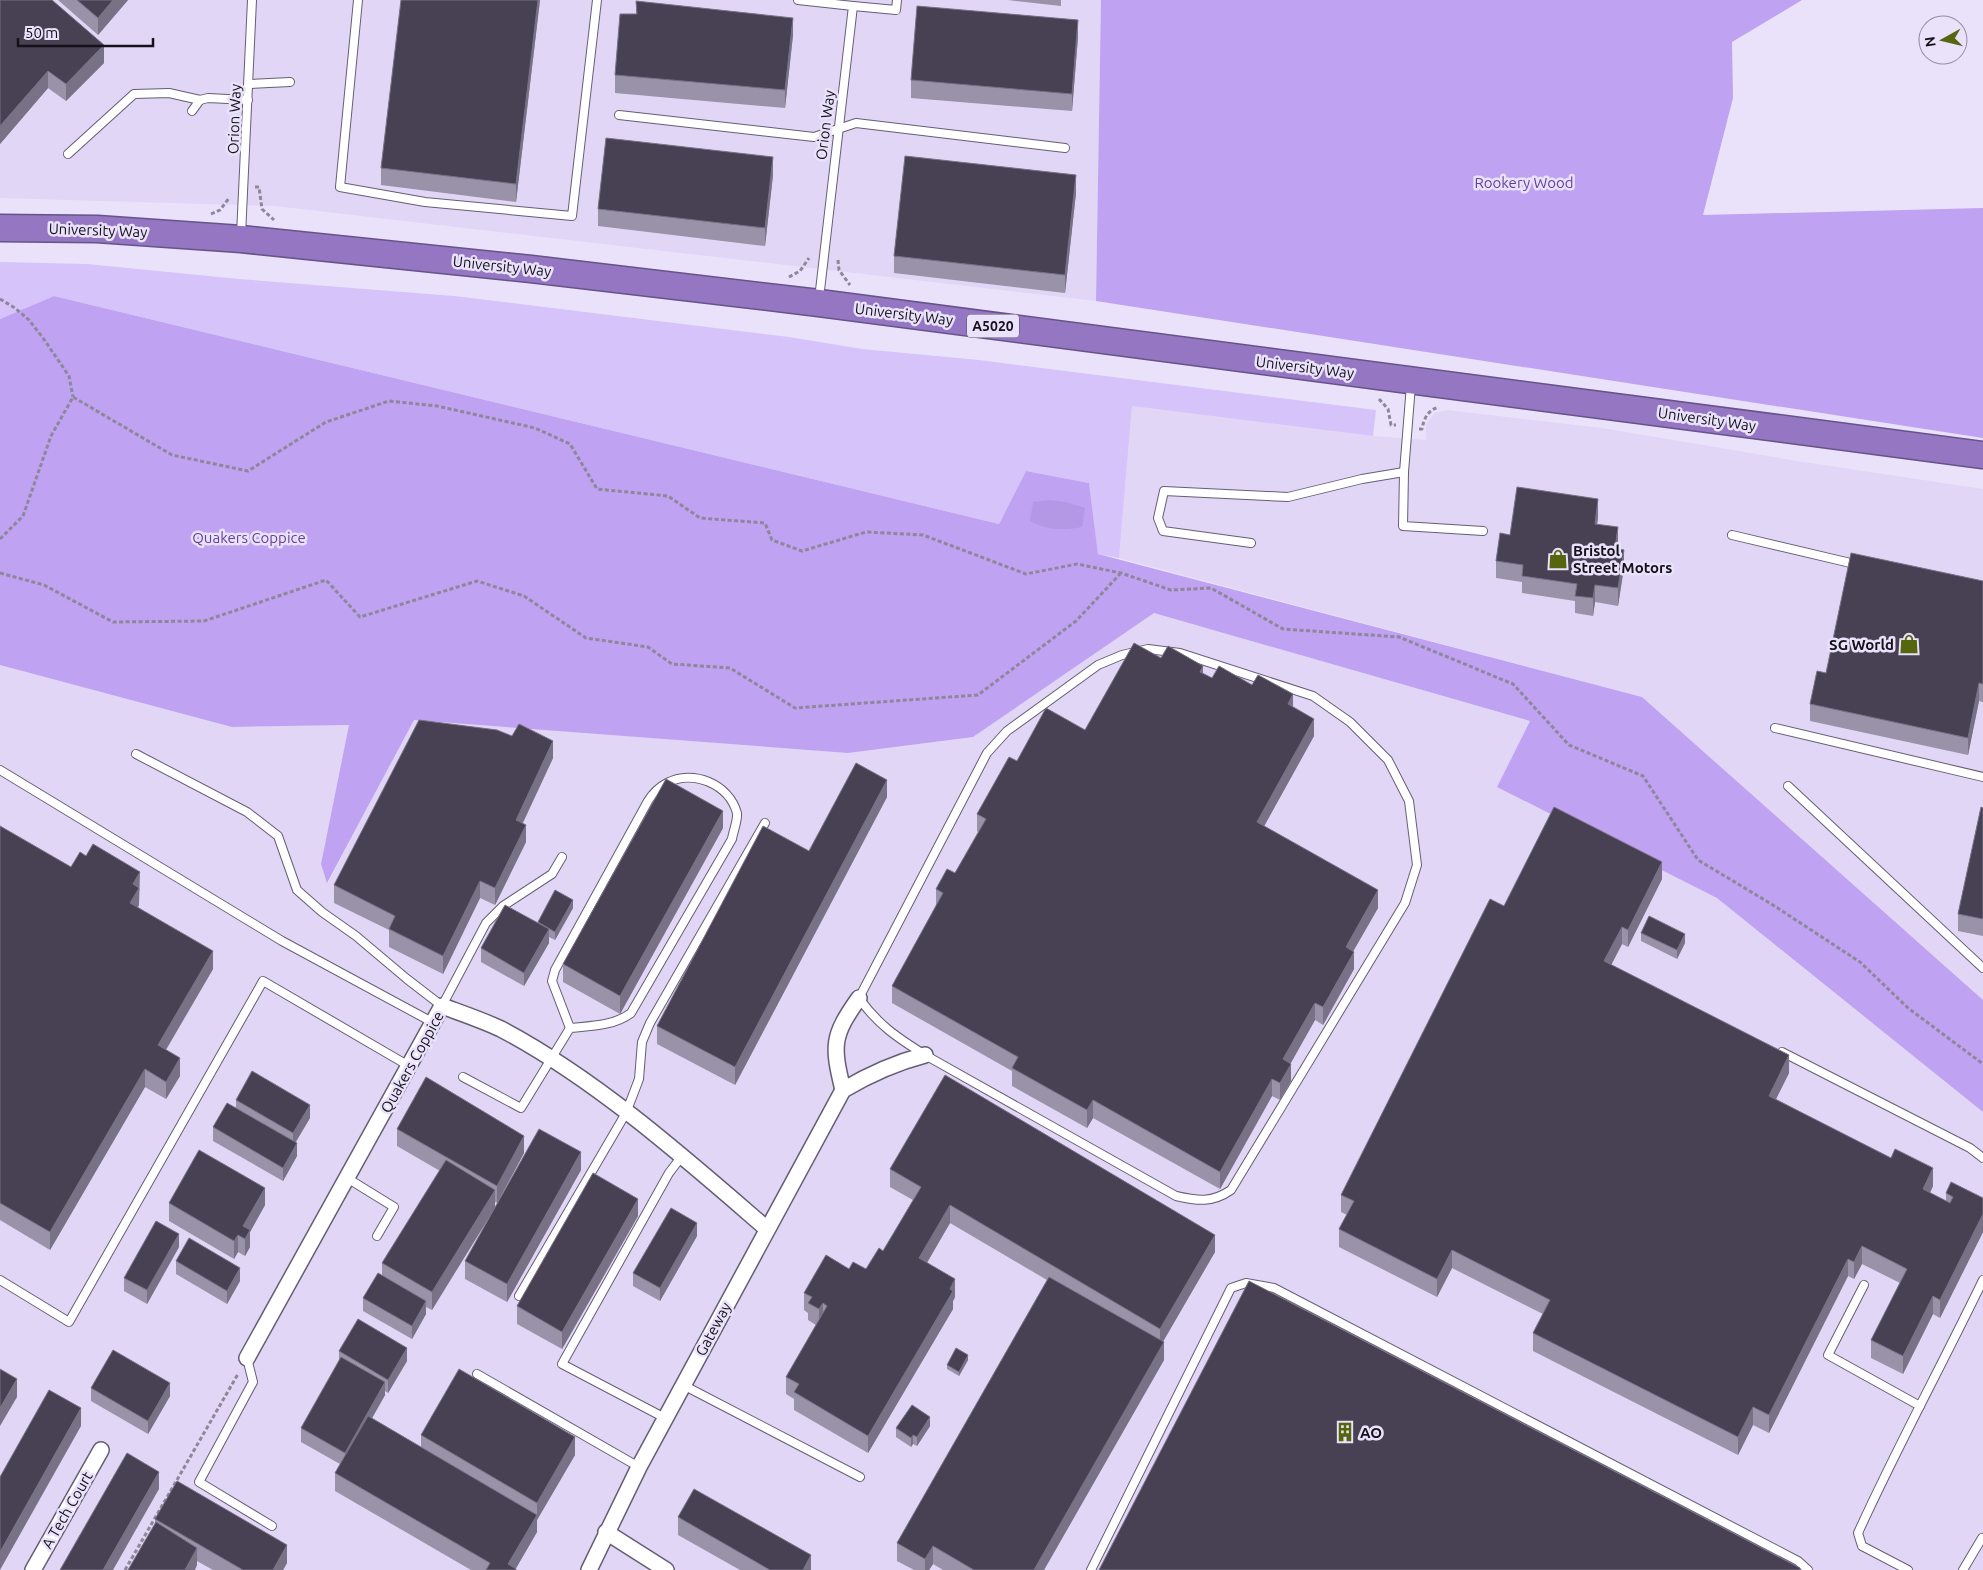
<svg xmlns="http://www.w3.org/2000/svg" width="1983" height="1570" font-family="Ubuntu,sans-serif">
<rect width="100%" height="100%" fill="#eae2fb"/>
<!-- built -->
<g fill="#e1d6f6">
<polygon points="0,0 1101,0 1096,301 275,206 0,198"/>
<polygon points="1132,406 1373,436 1426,440 1426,424 1435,413 1447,410 1602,428 1797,461 1983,489 1983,1000 1642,697 1119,558"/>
<polygon points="1154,613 1530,721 1497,787 1717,898 1983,1112 1983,1570 0,1570 0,665 232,727 349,725 321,864 328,883 414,719 848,753 973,737"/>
</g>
<!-- green -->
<polygon fill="#d6c3f9" points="0,262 87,264 239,279 454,296 789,337 862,349 979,360 1376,410 1373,436 1132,406 1119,558 1098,554 1089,483 1026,471 999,524 54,296 0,319"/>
<!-- forest -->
<g fill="#bfa2f1">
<polygon points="1101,0 1802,0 1732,42 1733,98 1703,215 1983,208 1983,438 1096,301"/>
<polygon points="54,296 999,524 1026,471 1089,483 1098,554 1642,697 1983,1000 1983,1112 1717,898 1497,787 1530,721 1154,613 973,737 848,753 414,720 327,883 321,864 349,725 232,727 0,665 0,319"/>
</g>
<!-- water -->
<path fill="#b598e5" d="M1049,500L1066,502L1085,508L1082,527C1061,531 1048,530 1030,521L1033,502Z"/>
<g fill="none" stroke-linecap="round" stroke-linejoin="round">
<defs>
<g id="lane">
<polyline points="358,0 340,187 425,202 572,216 597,0"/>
<polyline points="798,0 853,6 819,299"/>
<polyline points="853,6 896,10 897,0"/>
<polyline points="249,84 290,82"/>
<polyline points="192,111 200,100 208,98 248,100"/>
<polyline points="619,115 814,137 856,123 1065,148"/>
<polyline points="68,154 134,94 169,93 200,100"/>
<polyline points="241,235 252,0"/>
<polyline points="1411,385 1404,472 1403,526 1483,531"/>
<polyline points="1732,535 1859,565"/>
<polyline points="1251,543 1163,531 1158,518 1164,491 1288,497 1362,479 1404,472"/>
<path d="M1148,649L1180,653L1313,696L1350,722L1388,760L1409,801L1417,865L1405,903L1231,1190C1212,1203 1198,1201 1176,1196L925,1055C898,1038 878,1025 859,998L987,753L1007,731L1098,665L1122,655Z"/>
<polyline points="1775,728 1983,777"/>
<polyline points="136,754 247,812 278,836 297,890 322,912 356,936 407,979 442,1006 486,923 503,906 552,874 562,857"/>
<polyline points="0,770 282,941 432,1022"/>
<polyline points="1788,786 1983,968"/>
<polyline points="1782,1052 1970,1148 1983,1158"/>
<path d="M463,1077L521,1108L570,1028L552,981L555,970L648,801C653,793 659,787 667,783C693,769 729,784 737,813C738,820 733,832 732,839L631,1013C614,1026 590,1026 570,1028"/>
<polyline points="347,1178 394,1207 377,1236"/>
<polyline points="0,1280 69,1322 263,981 409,1066"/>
<polyline points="1864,1285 1828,1355 1920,1406"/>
<polyline points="519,1296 626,1113 639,1079 642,1042 650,1023 765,823"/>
<polyline points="247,1358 253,1382 199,1482 272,1526"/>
<polyline points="477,1374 639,1467"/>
<polyline points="683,1385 860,1477"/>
<polyline points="665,1418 562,1364 669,1173 682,1156"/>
<polyline points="1091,1570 1231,1288 1246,1283 1274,1288 1798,1561 1808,1570"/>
<path d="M1908,1570L1862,1546L1858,1533C1897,1447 1942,1365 1983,1280"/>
<polyline points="1963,1570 1982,1538"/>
</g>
<g id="street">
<path d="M843,1090C832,1045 832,1036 859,998"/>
<path d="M247,1358L442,1006C461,1013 482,1020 501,1029C596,1079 686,1159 767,1229"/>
<polyline points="606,1532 666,1570"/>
<polyline points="33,1570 101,1450"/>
<path d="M589,1570L639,1467L843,1090C870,1074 894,1063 925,1055"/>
</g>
<polyline id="highway" points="0,228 97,229 241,239 531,269 819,303 1983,455"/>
</defs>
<!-- lane casing -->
<use href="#lane" stroke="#655e73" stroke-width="10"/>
<!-- street casing -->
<use href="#street" stroke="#655e73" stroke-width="18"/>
<!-- highway casing -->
<use href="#highway" stroke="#675388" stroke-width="29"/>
<!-- path -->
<g stroke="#8d8799" stroke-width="3" stroke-dasharray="4 2.5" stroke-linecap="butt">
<polyline points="255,187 259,187 262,209 274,220"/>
<polyline points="211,214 220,210 229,198"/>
<polyline points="838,260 839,270 850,285"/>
<polyline points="789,277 800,271 809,258"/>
<polyline points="0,299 15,308 29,320 43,338 69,376 73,397"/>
<polyline points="1379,399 1388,409 1391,425 1396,425"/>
<path d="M1419,429H1422C1424,418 1428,410 1439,407"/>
<polyline points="0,539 23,516 51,436 73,397 172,455 248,471 326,422 389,401 437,406 535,428 570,444 597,489 668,496 700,518 765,523 772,540 802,551 866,532 923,535 1026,574 1077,564 1121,573 1171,590 1211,588 1283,629 1399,637 1513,684 1569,745 1643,776 1698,860 1773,905 1860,962 1908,1008 1983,1064"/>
<polyline points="0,573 44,585 113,622 204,621 326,580 360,617 477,581 524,596 586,638 648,647 672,664 730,668 795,708 978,695 1076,621 1120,574"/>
<polyline points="125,1570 238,1374"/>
</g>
<!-- lane -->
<use href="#lane" stroke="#fff" stroke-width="8"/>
<!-- street -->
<use href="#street" stroke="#fff" stroke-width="15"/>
<!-- highway -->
<use href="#highway" stroke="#9476c3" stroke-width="26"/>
</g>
<!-- wall -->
<g fill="#9992a8">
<polygon points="0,0 104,63 66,101 48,88 0,144"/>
<polygon points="58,0 128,0 98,35"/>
<polygon points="540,0 516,202 381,185 381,168"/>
<polygon points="1008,0 1061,0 1061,6"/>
<polygon points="636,1 793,35 785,108 615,93 615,75 636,14"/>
<polygon points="1078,37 1072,111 911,98 911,80"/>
<polygon points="773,175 765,246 598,226 598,209"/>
<polygon points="1076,193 1065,293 894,273 894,256"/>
<polygon points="1598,517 1597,524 1618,545 1617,549 1624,567 1618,606 1595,602 1593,616 1575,613 1575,601 1522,593 1522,582 1496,578 1496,561 1510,535"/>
<polygon points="1983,581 1983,702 1979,701 1968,755 1810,721 1810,704 1826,673"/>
<polygon points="1161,658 1203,673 1212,678 1293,707 1314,736 1264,826 1378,908 1353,951 1354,969 1323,1025 1315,1020 1290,1064 1291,1081 1280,1100 1272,1096 1220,1189 1093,1118 1087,1128 1012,1086 1012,1071 892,1003 892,986 936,907 936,889 955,873 978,832 977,831 977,814 1085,730"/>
<polygon points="553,758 523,823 526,842 495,905 480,898 443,974 389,947 389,930 334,903 334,885"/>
<polygon points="887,797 735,1085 657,1044 657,1026 809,851"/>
<polygon points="1983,808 1983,936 1958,931 1958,914"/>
<polygon points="0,826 71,867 140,889 139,891 139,905 138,907 213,969 166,1050 180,1076 166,1099 145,1087 50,1250 0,1220"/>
<polygon points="723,828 620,1014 563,982 563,964"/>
<polygon points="1662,879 1628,947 1622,944 1611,965 1789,1073 1776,1099 1933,1186 1930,1193 1946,1201 1946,1193 1983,1198 1983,1232 1940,1318 1933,1314 1903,1374 1871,1358 1871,1340 1900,1283 1862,1264 1854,1279 1848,1276 1769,1433 1753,1425 1738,1455 1533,1351 1533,1333 1543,1314 1452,1268 1437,1297 1339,1247 1339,1229 1347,1215 1341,1212 1341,1195 1504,906"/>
<polygon points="573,908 555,940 549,937 549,943 524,986 481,962 481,948 538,923 538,922"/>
<polygon points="1641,933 1685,943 1677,959 1641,941"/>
<polygon points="236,1100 310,1118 296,1142 297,1156 283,1181 213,1141 213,1127 236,1107"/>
<polygon points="397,1129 524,1153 497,1203 495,1202 432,1310 426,1307 426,1314 412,1339 363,1311 363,1298 382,1275 382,1263 440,1171 397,1146"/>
<polygon points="890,1169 1215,1252 1162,1342 1164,1360 1044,1570 943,1570 933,1564 929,1570 914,1570 897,1561 897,1543 1047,1280 950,1223 927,1263 955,1297 953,1301 953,1309 868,1453 794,1410 794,1399 786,1394 786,1377 816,1325 808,1320 808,1313 804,1310 804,1293 849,1269 866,1269 883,1251 913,1200 890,1187"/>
<polygon points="581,1170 507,1302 465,1279 465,1261"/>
<polygon points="169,1203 265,1205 250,1232 250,1247 245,1256 238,1252 234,1259 169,1221"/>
<polygon points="638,1216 562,1349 517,1324 517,1306"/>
<polygon points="697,1236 660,1301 633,1286 633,1273"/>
<polygon points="179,1247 147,1304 124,1291 124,1278"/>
<polygon points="176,1261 240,1281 227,1304 176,1274"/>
<polygon points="339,1351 407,1361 388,1393 385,1391 385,1395 372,1418 421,1447 421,1435 575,1455 537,1520 537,1532 516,1568 516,1570 471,1570 335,1491 335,1473 340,1464 301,1442 301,1428 339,1362"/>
<polygon points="968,1360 959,1376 947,1369 947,1365"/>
<polygon points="91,1388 170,1396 148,1434 91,1401"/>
<polygon points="930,1426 917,1446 913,1444 911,1447 896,1437 896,1428"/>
<polygon points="678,1517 811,1570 740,1570 678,1535"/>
<polygon points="155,1519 287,1563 283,1570 213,1570 197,1561 197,1565 155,1523"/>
</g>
<!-- shaded-wall -->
<g fill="#797186">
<polygon points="113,0 128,0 98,35 98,18"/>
<polygon points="538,0 540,0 516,202 516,184"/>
<polygon points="793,18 793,35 785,108 785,90"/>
<polygon points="1078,20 1078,37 1072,111 1072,94"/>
<polygon points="104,45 104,63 66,101 66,84"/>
<polygon points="48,71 48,88 0,144 0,126"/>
<polygon points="773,157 773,175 765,246 765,228"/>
<polygon points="1076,175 1076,193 1065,293 1065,275"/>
<polygon points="1598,499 1598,517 1595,541 1595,524"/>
<polygon points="1618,527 1618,545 1615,566 1615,548"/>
<polygon points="1624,550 1624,567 1618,606 1618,588"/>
<polygon points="1595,585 1595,602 1593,616 1593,598"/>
<polygon points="1203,666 1203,683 1200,672"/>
<polygon points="1979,683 1979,701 1968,755 1968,738"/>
<polygon points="1293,694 1293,712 1288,704"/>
<polygon points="1314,719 1314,736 1257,839 1257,822"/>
<polygon points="553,741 553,758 516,837 516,820"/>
<polygon points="887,780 887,797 735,1085 735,1067"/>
<polygon points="723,811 723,828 620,1014 620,996"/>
<polygon points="526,825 526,842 495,905 495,888"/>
<polygon points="1662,862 1662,879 1628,947 1628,930"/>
<polygon points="140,872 139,905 130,920 130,903 133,884"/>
<polygon points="480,881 480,898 443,974 443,956"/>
<polygon points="1378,890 1378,908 1346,964 1346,947"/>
<polygon points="573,900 573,908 555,940 555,932"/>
<polygon points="1622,927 1622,944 1604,979 1604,961"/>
<polygon points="549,929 549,943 524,986 524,973"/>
<polygon points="1685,934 1685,943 1677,959 1677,950"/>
<polygon points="213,951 213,969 158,1063 158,1045"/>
<polygon points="1354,952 1354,969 1323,1025 1323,1007"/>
<polygon points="1315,1003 1315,1020 1283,1077 1283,1059"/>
<polygon points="1789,1055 1789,1073 1769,1113 1769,1096"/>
<polygon points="180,1058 180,1076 166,1099 166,1082"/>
<polygon points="1291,1064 1291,1081 1280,1100 1280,1083"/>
<polygon points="145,1069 145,1087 50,1250 50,1232"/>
<polygon points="1272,1079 1272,1096 1220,1189 1220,1172"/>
<polygon points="1093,1100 1093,1118 1087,1128 1087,1110"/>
<polygon points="310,1105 310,1118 293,1146 293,1133"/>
<polygon points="524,1136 524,1153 497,1203 497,1186"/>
<polygon points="297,1143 297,1156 283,1181 283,1168"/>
<polygon points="581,1152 581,1170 507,1302 507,1284"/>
<polygon points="1933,1168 1933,1186 1923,1207 1923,1189"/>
<polygon points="265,1188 265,1205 250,1232 250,1247 245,1256 245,1239 243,1226"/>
<polygon points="495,1190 495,1208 432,1310 432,1292"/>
<polygon points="638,1199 638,1216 562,1349 562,1332"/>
<polygon points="950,1205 950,1223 919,1276 919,1258"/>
<polygon points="1983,1214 1983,1232 1940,1318 1940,1300"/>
<polygon points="697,1223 697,1236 660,1301 660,1288"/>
<polygon points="179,1234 179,1247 147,1304 147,1290"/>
<polygon points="238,1235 238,1252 234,1259 234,1241"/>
<polygon points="1215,1235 1215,1252 1160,1347 1160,1329"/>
<polygon points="1862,1246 1862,1264 1854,1279 1854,1262"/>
<polygon points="1452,1250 1452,1268 1437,1297 1437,1279"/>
<polygon points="1848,1259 1848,1276 1769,1433 1769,1415"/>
<polygon points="240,1268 240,1281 227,1304 227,1291"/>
<polygon points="955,1279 955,1297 953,1301 953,1309 868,1453 868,1436"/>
<polygon points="1933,1296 1933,1314 1903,1374 1903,1356"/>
<polygon points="426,1301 426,1314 412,1339 412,1326"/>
<polygon points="823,1303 823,1320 819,1327 819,1309"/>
<polygon points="1164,1342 1164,1360 1044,1570 1034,1570"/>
<polygon points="407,1348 407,1361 388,1393 388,1380"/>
<polygon points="968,1355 968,1360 959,1376 959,1372"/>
<polygon points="17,1379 17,1397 0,1426 0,1408"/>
<polygon points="385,1382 385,1395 345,1466 345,1453"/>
<polygon points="170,1383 170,1396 148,1434 148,1421"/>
<polygon points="1753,1407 1753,1425 1738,1455 1738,1437"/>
<polygon points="81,1408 81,1426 0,1570 0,1552"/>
<polygon points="930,1417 930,1426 917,1446 917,1437"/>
<polygon points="913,1435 913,1444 911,1447 911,1438"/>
<polygon points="575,1437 575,1455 537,1520 537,1503"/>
<polygon points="159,1472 159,1489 113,1570 103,1570"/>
<polygon points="537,1515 537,1532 515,1570 508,1564"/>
<polygon points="287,1545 287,1563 283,1570 273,1570"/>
<polygon points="933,1546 933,1564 929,1570 925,1570 925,1559"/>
<polygon points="197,1548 197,1565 195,1570 185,1570"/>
<polygon points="811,1555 811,1570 803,1570"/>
</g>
<!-- building -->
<g fill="#484154" stroke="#797186">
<polygon points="0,0 52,0 104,45 66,84 48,71 0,126"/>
<polygon points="77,0 113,0 98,18"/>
<polygon points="401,0 538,0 516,184 381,168"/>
<polygon points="636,1 793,18 785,90 615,75 620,14 637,14"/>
<polygon points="917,6 1078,20 1072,94 911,80"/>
<polygon points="606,138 773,157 765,228 598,209"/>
<polygon points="905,156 1076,175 1065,275 894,256"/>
<polygon points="1517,487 1598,499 1595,524 1618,527 1615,548 1624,550 1618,588 1595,585 1593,598 1575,596 1577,584 1522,576 1523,565 1496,561 1500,533 1510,535"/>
<polygon points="1851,553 1983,581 1983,684 1979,683 1968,738 1810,704 1817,671 1826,673"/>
<polygon points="1134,643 1161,658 1168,646 1203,666 1200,672 1212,678 1219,666 1252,685 1258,675 1293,694 1288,704 1314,719 1257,822 1378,890 1346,947 1354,952 1323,1007 1315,1003 1283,1059 1291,1064 1280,1083 1272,1079 1220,1172 1093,1100 1087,1110 1012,1068 1018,1057 892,986 943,893 936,889 947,869 955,873 986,819 977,814 1009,757 1017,761 1046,708 1085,730"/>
<polygon points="419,720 497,730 512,736 519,724 553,741 516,820 526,825 495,888 480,881 443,956 389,929 395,916 334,885"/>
<polygon points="856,763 887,780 735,1067 657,1026 763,826 809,851"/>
<polygon points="666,779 723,811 620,996 563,964"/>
<polygon points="1554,807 1662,862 1628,930 1622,927 1604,961 1789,1055 1769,1096 1891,1158 1895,1149 1933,1168 1923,1189 1950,1203 1953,1197 1946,1193 1951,1182 1983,1198 1983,1214 1940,1300 1933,1296 1903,1356 1871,1340 1907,1269 1862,1246 1854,1262 1848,1259 1769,1415 1753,1407 1738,1437 1533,1333 1550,1300 1452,1250 1437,1279 1339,1229 1354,1201 1341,1195 1490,899 1504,906"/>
<polygon points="1981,807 1983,808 1983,919 1958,914"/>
<polygon points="0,826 71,867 80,852 86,856 93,844 140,872 133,884 139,888 130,903 213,951 158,1045 180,1058 166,1082 145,1069 50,1232 0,1203"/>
<polygon points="555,890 573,900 555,932 538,922"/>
<polygon points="505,905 549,929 524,973 481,948"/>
<polygon points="1649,916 1685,934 1677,950 1641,933"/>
<polygon points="252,1071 310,1105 293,1133 236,1100"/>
<polygon points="945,1075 1215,1235 1160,1329 950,1205 919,1258 955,1279 950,1289 953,1291 868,1436 794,1392 799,1384 786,1377 827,1306 823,1303 819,1309 808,1303 812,1297 804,1293 826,1255 849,1269 853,1262 866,1269 879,1248 883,1251 921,1187 890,1169"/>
<polygon points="426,1077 524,1136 497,1186 397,1129"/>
<polygon points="227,1103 297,1143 283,1168 213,1127"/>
<polygon points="539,1129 581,1152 507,1284 465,1261"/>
<polygon points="199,1150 265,1188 243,1226 250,1230 245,1239 238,1235 234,1241 169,1203"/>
<polygon points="446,1160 495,1190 432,1292 382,1263"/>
<polygon points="593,1173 638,1199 562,1332 517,1306"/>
<polygon points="671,1208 697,1223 660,1288 633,1273"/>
<polygon points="156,1221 179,1234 147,1290 124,1278"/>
<polygon points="189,1238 240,1268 227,1291 176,1261"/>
<polygon points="378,1273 426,1301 412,1326 363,1298"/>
<polygon points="1049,1277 1164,1342 1034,1570 974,1570 933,1546 925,1559 897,1543"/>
<polygon points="1249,1281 1800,1568 1800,1570 1099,1570"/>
<polygon points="358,1319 407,1348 388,1380 339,1351"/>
<polygon points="956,1348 968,1355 959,1372 947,1365"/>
<polygon points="113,1350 170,1383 148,1421 91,1388"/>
<polygon points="341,1357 385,1382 345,1453 301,1428"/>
<polygon points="0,1369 17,1379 0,1408"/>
<polygon points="459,1369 575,1437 537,1503 421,1435"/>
<polygon points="49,1390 81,1408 0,1552 0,1477"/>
<polygon points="912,1405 930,1417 917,1437 913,1435 911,1438 896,1428"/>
<polygon points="368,1416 537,1515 508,1564 516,1569 516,1570 486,1570 490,1563 335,1473"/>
<polygon points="127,1453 159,1472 103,1570 60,1570"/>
<polygon points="177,1481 287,1545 273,1570 243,1570 155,1519"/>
<polygon points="694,1489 811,1555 803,1570 770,1570 678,1517"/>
<polygon points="156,1522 197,1548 185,1570 128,1570"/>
</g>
<!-- icons -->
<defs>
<symbol id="shop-bare" viewBox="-9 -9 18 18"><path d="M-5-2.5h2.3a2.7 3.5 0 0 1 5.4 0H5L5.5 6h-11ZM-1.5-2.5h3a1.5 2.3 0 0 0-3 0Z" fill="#55660f" stroke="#eae2fb" stroke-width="2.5" paint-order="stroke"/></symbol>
<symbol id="building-bare" viewBox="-9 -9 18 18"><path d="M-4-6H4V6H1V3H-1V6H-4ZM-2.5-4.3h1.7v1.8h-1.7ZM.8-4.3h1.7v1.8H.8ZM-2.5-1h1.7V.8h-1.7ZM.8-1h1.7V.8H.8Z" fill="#55660f" stroke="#eae2fb" stroke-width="2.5" paint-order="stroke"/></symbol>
</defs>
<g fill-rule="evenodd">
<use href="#shop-bare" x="1544" y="545" width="28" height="28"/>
<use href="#shop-bare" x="1895" y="630" width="28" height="28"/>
<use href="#building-bare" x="1331" y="1418" width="28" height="28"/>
</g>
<g text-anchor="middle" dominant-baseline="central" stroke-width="5" stroke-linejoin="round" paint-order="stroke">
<!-- shield labels -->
<rect fill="#eae2fb" stroke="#54505d" stroke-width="1" x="967" y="314.5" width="52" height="23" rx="4"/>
<g font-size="14" font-weight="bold" fill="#141119">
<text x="993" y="326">A5020</text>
</g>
<!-- street labels -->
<g font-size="15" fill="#141119" stroke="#eae2fb">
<text transform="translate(234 119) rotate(-88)">Orion Way</text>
<text transform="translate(825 125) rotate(-83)">Orion Way</text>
<text transform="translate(98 230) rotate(2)">University Way</text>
<text transform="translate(502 266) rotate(6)">University Way</text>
<text transform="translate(904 314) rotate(7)">University Way</text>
<text transform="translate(1305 367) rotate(7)">University Way</text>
<text transform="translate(1707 419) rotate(8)">University Way</text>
<text transform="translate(412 1062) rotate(-61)">Quakers Coppice</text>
<text transform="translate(713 1329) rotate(-62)">Gateway</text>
<text transform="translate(67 1510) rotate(-60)">A Tech Court</text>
</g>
<!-- park labels -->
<g font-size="15" fill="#663f9a" stroke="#eae2fb">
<text x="1524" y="182">Rookery Wood</text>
<text x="249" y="537">Quakers Coppice</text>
</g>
<!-- poi labels -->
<g font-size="15" font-weight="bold" fill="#141119" stroke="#eae2fb" text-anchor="start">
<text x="1573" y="550">Bristol<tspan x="1573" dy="17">Street Motors</tspan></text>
<text x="1894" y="644" text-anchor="end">SG World</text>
<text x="1360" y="1432">AO</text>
</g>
</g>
<!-- north arrow -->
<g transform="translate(1943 40) rotate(262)"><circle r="24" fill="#eae2fb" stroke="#948ea1"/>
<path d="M0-4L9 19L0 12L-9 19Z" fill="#55660f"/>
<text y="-8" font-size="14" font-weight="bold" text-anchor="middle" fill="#141119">N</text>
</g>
<!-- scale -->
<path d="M18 38v8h135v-8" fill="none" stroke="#141119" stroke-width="2.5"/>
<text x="25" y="38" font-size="15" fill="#141119" stroke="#eae2fb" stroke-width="4" paint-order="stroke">50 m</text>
</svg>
